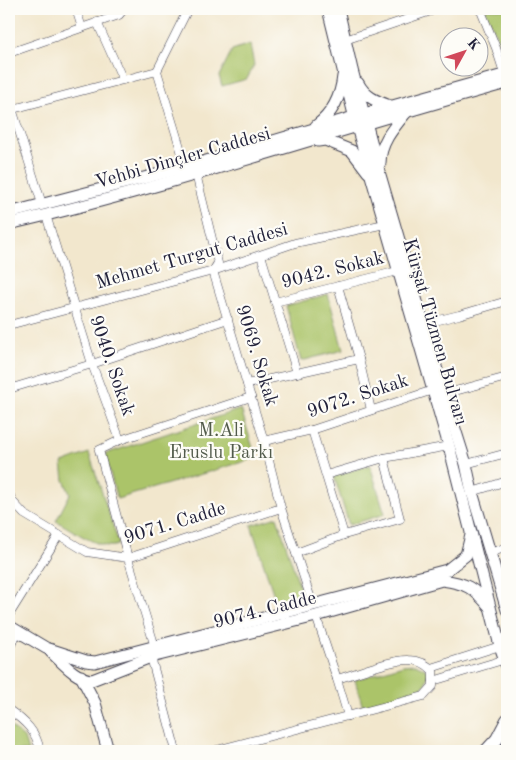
<svg xmlns="http://www.w3.org/2000/svg" width="516" height="760" font-family="'Old Standard TT',serif">
<rect width="100%" height="100%" fill="#fdfcf7"/>
<filter id="ink" filterUnits="userSpaceOnUse"><feTurbulence type="fractalNoise" baseFrequency=".02" numOctaves="2"/><feDisplacementMap in="SourceGraphic" scale="10" xChannelSelector="R" yChannelSelector="G"/><feConvolveMatrix kernelMatrix="1 2 1 2 8 2 1 2 1" color-interpolation-filters="sRGB"/></filter>
<filter id="wash" filterUnits="userSpaceOnUse"><feTurbulence type="fractalNoise" baseFrequency=".0096" numOctaves="4" result="noise"/><feDisplacementMap in="SourceGraphic" scale="20" xChannelSelector="R" yChannelSelector="G"/><feGaussianBlur stdDeviation="1.12" result="paint"/><feColorMatrix in="noise" values="0 0 0 0 0 0 0 0 0 0 0 0 0 0 0 0 0 1.4 0 .05"/><feComposite in="paint" operator="in"/></filter>
<g filter="url(#wash)">
<rect width="100%" height="100%" fill="#f2e7cd"/>
<!-- green -->
<g fill="#abc469" stroke="#667352">
<polygon points="485,9 507,9 507,61"/>
<polygon points="250,44 254,65 247,79 222,86 219,76 232,50"/>
<polygon points="328,294 343,350 301,361 286,306"/>
<polygon points="241,409 256,458 117,499 105,454"/>
<path d="M89,453L119,544C105,554 70,528 56,521L70,494L64,480L62,463Z"/>
<polygon points="370,465 385,514 349,525 334,476"/>
<polygon points="277,517 303,597 277,605 251,525"/>
<polygon points="415,664 424,668 428,673 425,685 417,692 363,708 355,680 403,665"/>
<polygon points="9,725 24,738 28,751 9,751"/>
</g>
</g>
<g filter="url(#ink)">
<g fill="none" stroke-linecap="round" stroke-linejoin="round">
<defs>
<g id="street">
<polyline points="76,9 82,28"/>
<polyline points="478,9 481,11 496,48 506,79"/>
<polyline points="97,22 123,80"/>
<polyline points="345,40 437,9"/>
<polyline points="9,53 119,15 124,9"/>
<polyline points="9,99 42,204"/>
<polyline points="9,110 157,71"/>
<polyline points="186,167 157,71 188,9"/>
<polyline points="196,174 218,263 213,271 264,441 281,508 313,605"/>
<polyline points="46,215 92,364 120,440"/>
<polyline points="261,255 297,373"/>
<polyline points="338,286 359,359 371,410"/>
<polyline points="275,302 398,271"/>
<polyline points="423,324 459,315 507,301"/>
<polyline points="9,325 213,271 295,243 385,224"/>
<polyline points="247,384 359,359"/>
<polyline points="9,389 92,364 228,319"/>
<polyline points="444,394 507,377"/>
<polyline points="312,430 344,535"/>
<polyline points="264,441 312,430 433,390"/>
<polyline points="466,464 507,453"/>
<polyline points="326,475 384,458 449,446"/>
<polyline points="472,492 507,481"/>
<polyline points="9,494 13,502 24,514 87,552 128,558 281,508"/>
<polyline points="296,553 344,535 400,519 384,458"/>
<polyline points="490,553 507,547"/>
<polyline points="9,615 59,535"/>
<polyline points="316,616 337,679 348,716"/>
<polyline points="155,647 128,558 99,450 120,440 251,397"/>
<polyline points="9,648 18,632"/>
<polyline points="151,657 176,751"/>
<polyline points="431,668 500,646"/>
<polyline points="433,681 506,659"/>
<path d="M9,710C25,721 37,732 40,751"/>
<path d="M213,751L424,696L433,686V671C427,664 418,660 409,660C391,659 356,674 337,679"/>
</g>
<g id="secondary">
<polyline points="328,9 357,127 449,446 500,646 507,666"/>
<polyline points="338,9 352,70 380,175 444,394 466,464 472,492 507,610"/>
<path d="M358,83C365,97 376,101 390,106"/>
<path d="M316,126C332,114 341,96 343,76"/>
<polyline points="318,141 325,140 352,151 368,172"/>
<path d="M380,163C380,142 395,126 408,110"/>
<polyline points="9,213 186,167 364,114 507,74"/>
<path d="M9,224C177,185 341,128 507,83"/>
<polyline points="9,626 46,648 86,661 95,662 447,570 466,555 471,535"/>
<path d="M51,652C62,662 76,679 92,680L151,657L316,616L442,580C466,583 474,588 489,606"/>
<polyline points="81,676 95,703 108,751"/>
</g>
<g id="primary">
<polyline points="486,751 497,739 507,720"/>
<polyline points="501,751 507,750"/>
</g>
</defs>
<!-- street casing -->
<use href="#street" stroke="#414051" stroke-width="9"/>
<!-- secondary casing -->
<use href="#secondary" stroke="#414051" stroke-width="13"/>
<!-- primary casing -->
<use href="#primary" stroke="#414051" stroke-width="14"/>
<!-- street -->
<use href="#street" stroke="#fff" stroke-width="8"/>
<!-- secondary -->
<use href="#secondary" stroke="#fff" stroke-width="11"/>
<!-- primary -->
<use href="#primary" stroke="#fff" stroke-width="12"/>
</g>
</g>
<g text-anchor="middle" dominant-baseline="central" stroke-width="4.5" stroke-linejoin="round" paint-order="stroke">
<!-- street labels -->
<g font-size="19" fill="#22223b" stroke="#fdfcf7">
<text transform="translate(183 159) rotate(-16)">Vehbi Dinçler Caddesi</text>
<text transform="translate(192 257) rotate(-16)">Mehmet Turgut Caddesi</text>
<text transform="translate(333 271) rotate(-14)">9042. Sokak</text>
<text transform="translate(434 332) rotate(74)">Kürşat Tüzmen Bulvarı</text>
<text transform="translate(256 356) rotate(73)">9069. Sokak</text>
<text transform="translate(111 366) rotate(71)">9040. Sokak</text>
<text transform="translate(358 397) rotate(-18)">9072. Sokak</text>
<text transform="translate(175 524) rotate(-17)">9071. Cadde</text>
<text transform="translate(265 611) rotate(-14)">9074. Cadde</text>
</g>
<!-- park labels -->
<g font-size="19" fill="#525b4b" stroke="#fdfcf7">
<text x="221" y="431">M.Ali<tspan x="221" dy="22">Eruslu Parkı</tspan></text>
</g>
</g>
<!-- margin -->
<rect width="516" height="760" fill="none" stroke="#fdfcf7" stroke-width="30"/>
<!-- north arrow -->
<g transform="translate(464 52) rotate(50)"><circle r="24" fill="#fdfcf7" stroke="#a5a5ac"/>
<path d="M0-4L9 19L0 12L-9 19Z" fill="#d1495b"/>
<text y="-8" font-size="14" font-weight="bold" text-anchor="middle" fill="#22223b">K</text>
</g>
</svg>
